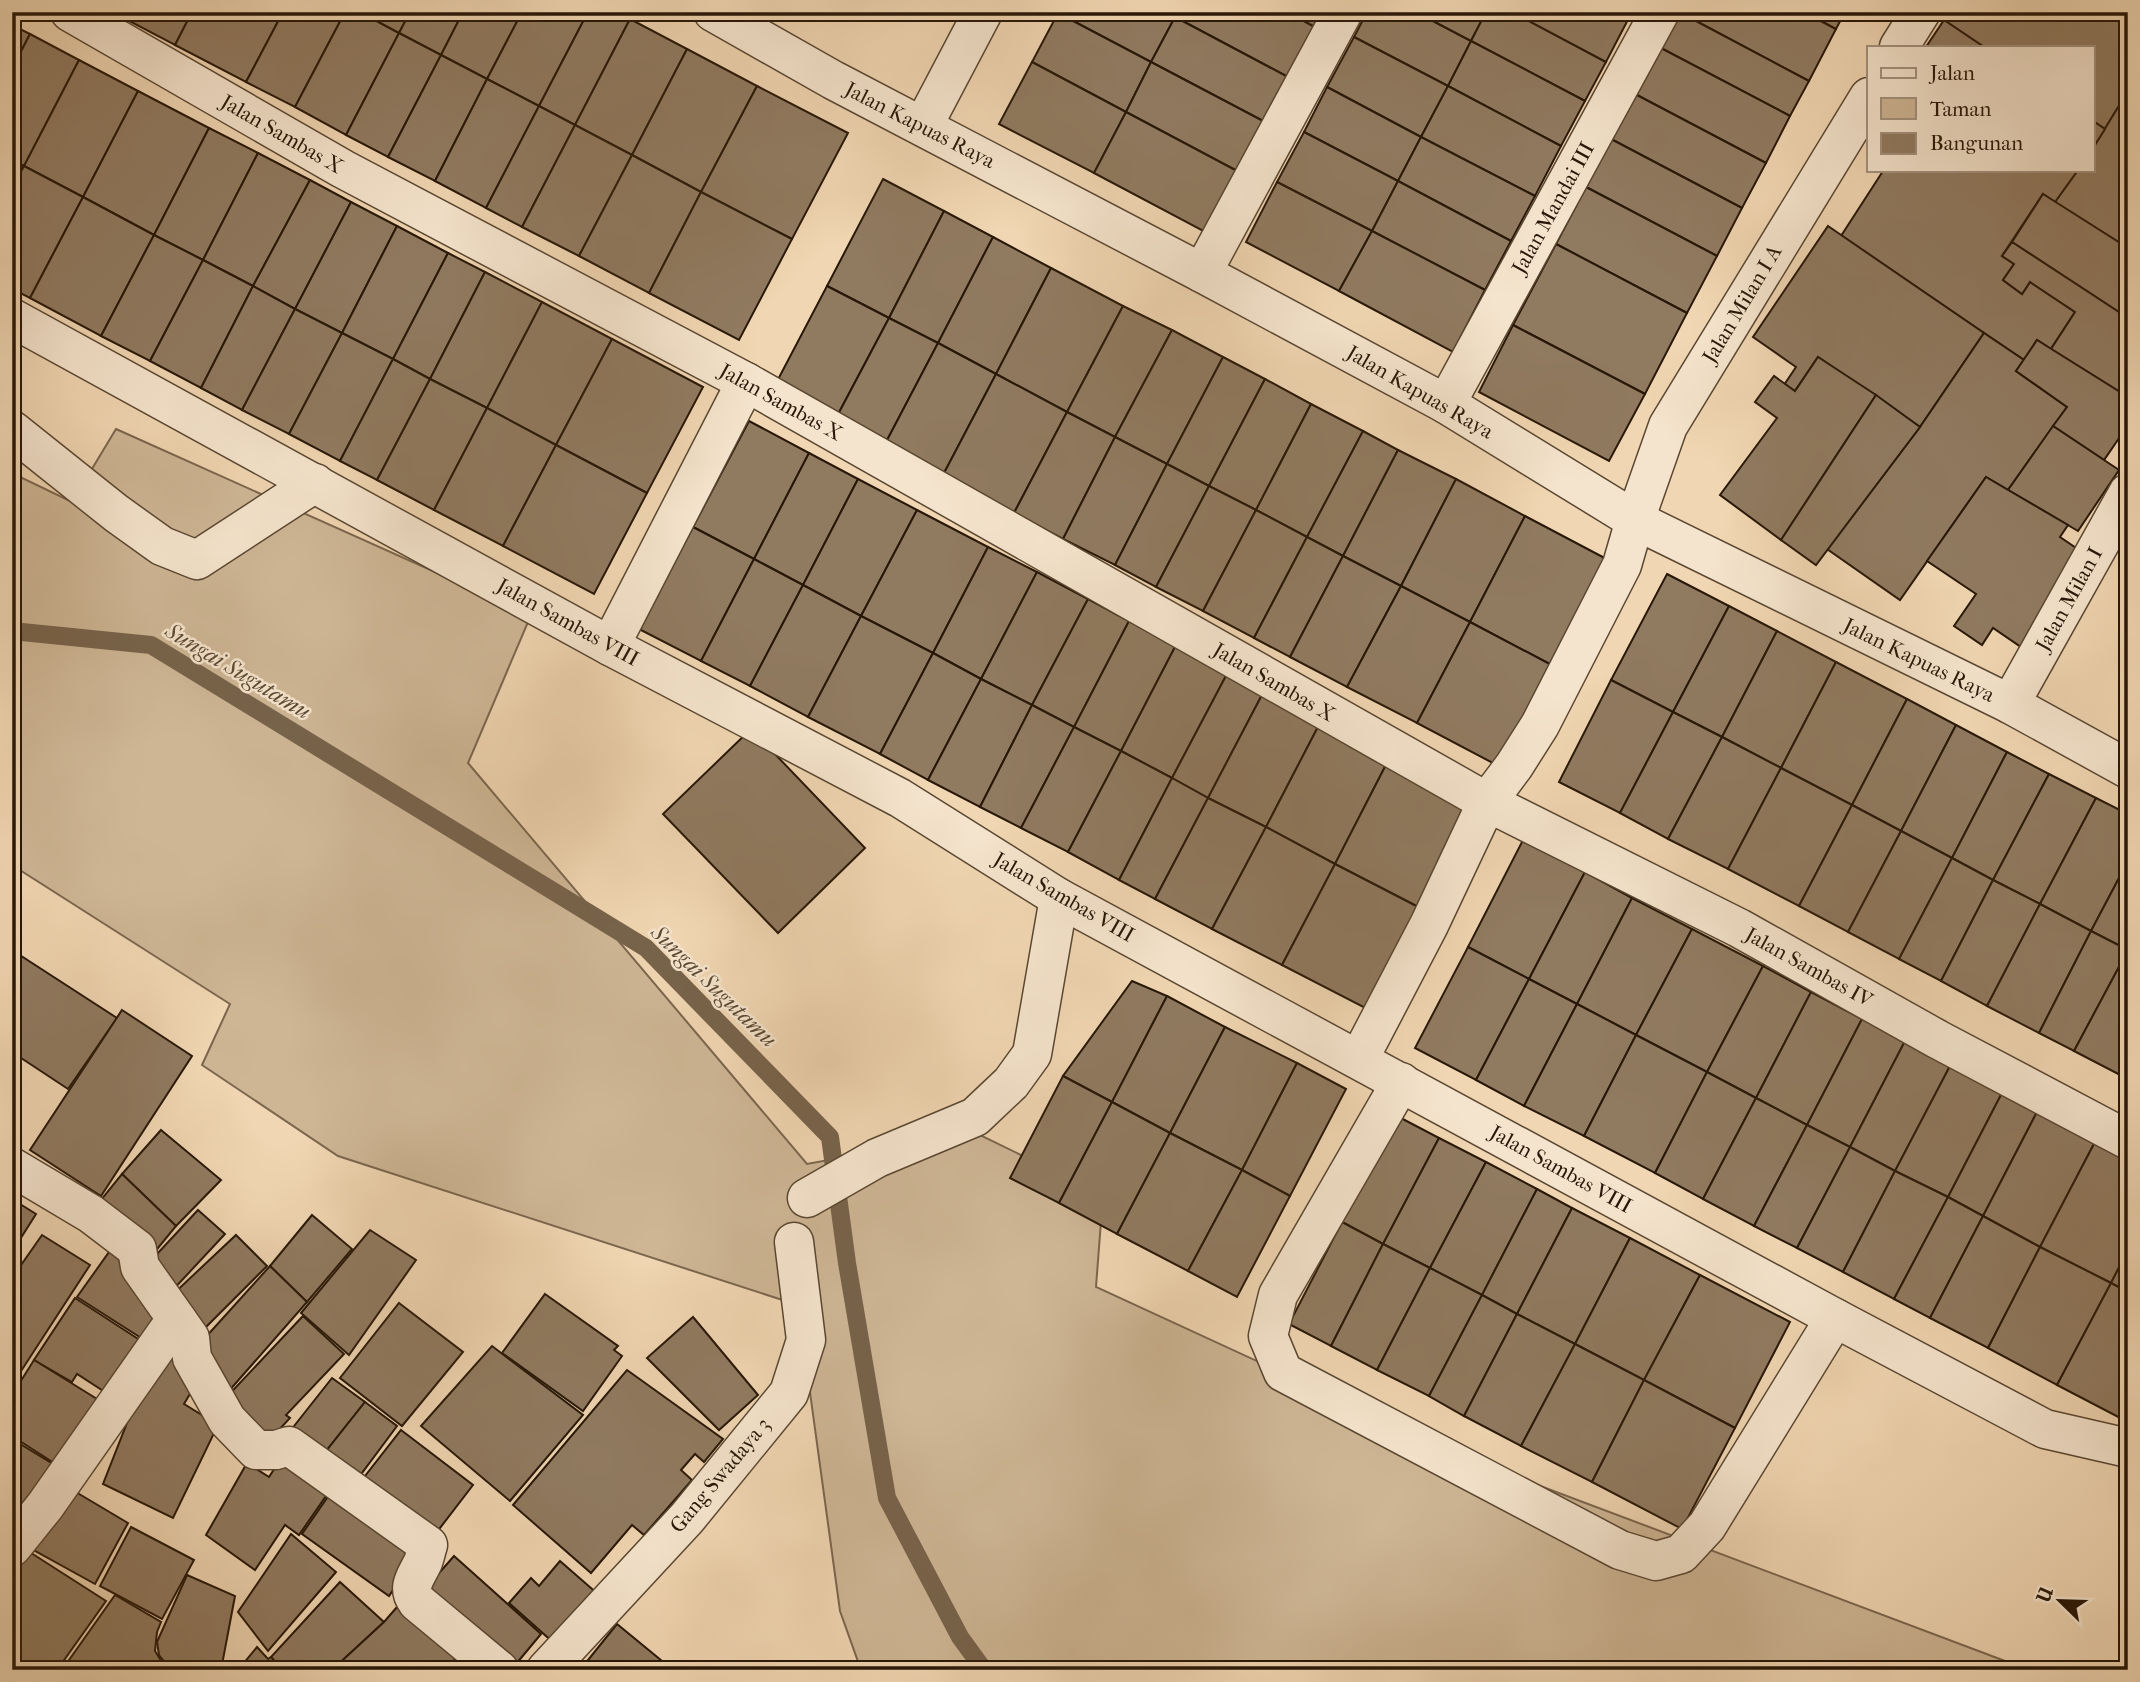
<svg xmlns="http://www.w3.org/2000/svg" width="2140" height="1682" font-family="'IM FELL French Canon',serif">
<rect width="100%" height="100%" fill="#f0d6b2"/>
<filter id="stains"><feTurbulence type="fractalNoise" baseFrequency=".00286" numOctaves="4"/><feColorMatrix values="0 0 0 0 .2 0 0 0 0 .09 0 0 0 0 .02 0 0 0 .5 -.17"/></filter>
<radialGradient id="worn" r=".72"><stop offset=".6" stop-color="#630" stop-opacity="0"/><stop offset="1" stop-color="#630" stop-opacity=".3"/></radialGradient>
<!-- green -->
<polygon fill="#ceb695" stroke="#7b664e" stroke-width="2" points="116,429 531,615 468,763 807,1164 976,1133 1103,1195 1096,1287 1474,1461 2029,1670 861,1670 840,1611 798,1305 338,1156 202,1065 230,1004 12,865 12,473 72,502"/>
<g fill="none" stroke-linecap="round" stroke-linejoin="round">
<!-- stream -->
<polyline stroke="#77634b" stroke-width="18" points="12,631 151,645 646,948 830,1137 847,1263 887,1498 960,1637 984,1670"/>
</g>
<!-- building -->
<g fill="#907a60" stroke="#281708" stroke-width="2">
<polygon points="117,12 192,12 175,45 116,14"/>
<polygon points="192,12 283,12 246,82 175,45"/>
<polygon points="283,12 345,12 295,107 246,82"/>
<polygon points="345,12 360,12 399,33 346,135 295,107"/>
<polygon points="360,12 410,12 399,33"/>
<polygon points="410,12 463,12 441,55 399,33"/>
<polygon points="463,12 522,12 487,79 441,55"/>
<polygon points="522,12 588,12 539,106 487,79"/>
<polygon points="588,12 618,12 630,19 575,125 539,106"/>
<polygon points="1166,12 1175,17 1151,62 1058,13"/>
<polygon points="1178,12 1287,12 1315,27 1288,77 1175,17"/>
<polygon points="1287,12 1323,12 1315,27"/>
<polygon points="1367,12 1416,12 1471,41 1448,86 1354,37"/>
<polygon points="1416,12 1486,12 1471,41"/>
<polygon points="1486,12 1512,12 1606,62 1585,101 1471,41"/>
<polygon points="1512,12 1632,12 1606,62"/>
<polygon points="1679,12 1804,12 1836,29 1809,81"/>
<polygon points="1679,12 1809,81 1790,116 1659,47"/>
<polygon points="1804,12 1845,12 1836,29"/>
<polygon points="1949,12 2101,12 2105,15 2107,12 2114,12 2128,20 2128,91 2105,129 2093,121 2093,47 1984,47 1944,20"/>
<polygon points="1058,13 1151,62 1126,112 1032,62"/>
<polygon points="1175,17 1288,77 1265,122 1151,62"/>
<polygon points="630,19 687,49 632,155 575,125"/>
<polygon points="1944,20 1984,47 1926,47"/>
<polygon points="12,25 30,34 12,69"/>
<polygon points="399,33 441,55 388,157 346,135"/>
<polygon points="30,34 79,60 24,166 12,160 12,69"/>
<polygon points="1354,37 1448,86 1421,137 1327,87"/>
<polygon points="1471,41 1585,101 1561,146 1448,86"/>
<polygon points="1659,47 1790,116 1766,163 1635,94"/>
<polygon points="687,49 757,86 701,192 632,155"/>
<polygon points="441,55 487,79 435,181 388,157"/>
<polygon points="79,60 138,91 83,197 24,166"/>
<polygon points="1032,62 1126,112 1094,173 999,124"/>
<polygon points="1151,62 1265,122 1239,172 1126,112"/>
<polygon points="487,79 539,106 486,208 435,181"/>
<polygon points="757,86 848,133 792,239 701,192"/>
<polygon points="1448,86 1561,146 1535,196 1421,137"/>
<polygon points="1327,87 1421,137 1398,181 1304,132"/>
<polygon points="138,91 209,128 154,235 83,197"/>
<polygon points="2128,91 2128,248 2055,202 2078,170 2093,170 2093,148"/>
<polygon points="1635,94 1766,163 1742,208 1611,139"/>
<polygon points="539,106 575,125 522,227 486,208"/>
<polygon points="1126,112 1239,172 1207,233 1094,173"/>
<polygon points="2093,121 2105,129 2093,148"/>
<polygon points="575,125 632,155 579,256 522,227"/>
<polygon points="209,128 258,153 203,260 154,235"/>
<polygon points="1304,132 1398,181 1372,231 1277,182"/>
<polygon points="1421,137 1535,196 1511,241 1398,181"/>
<polygon points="1611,139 1742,208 1717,256 1586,187"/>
<polygon points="258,153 310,180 253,286 203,260"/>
<polygon points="632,155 701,192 649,293 579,256"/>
<polygon points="12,160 24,166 12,188"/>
<polygon points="24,166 83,197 30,298 12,289 12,188"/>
<polygon points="1882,170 2078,170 2055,202 2043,194 2002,256 2014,264 2003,280 2022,294 2030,282 2075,312 2051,349 2037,340 2024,360 1841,236 1883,171"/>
<polygon points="883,179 944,211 889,318 827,286"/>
<polygon points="310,180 351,202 295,309 253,286"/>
<polygon points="1398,181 1511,241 1485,290 1372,231"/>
<polygon points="1277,182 1372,231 1339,291 1246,242"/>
<polygon points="1586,187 1717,256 1687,313 1556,244"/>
<polygon points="701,192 792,239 739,340 649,293"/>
<polygon points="2043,194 2128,248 2128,318 2012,242"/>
<polygon points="83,197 154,235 101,336 30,298"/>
<polygon points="351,202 397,226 342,333 295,309"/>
<polygon points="944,211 993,237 938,343 889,318"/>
<polygon points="397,226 448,253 393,359 342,333"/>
<polygon points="1828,226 1984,333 1920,427 1818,357 1795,391 1784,385 1796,367 1753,337"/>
<polygon points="1372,231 1485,290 1453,352 1339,291"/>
<polygon points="154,235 203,260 150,361 101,336"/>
<polygon points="993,237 1051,268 996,374 938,343"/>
<polygon points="2012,242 2128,318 2128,397 2051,349 2075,312 2030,282 2022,294 2003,280 2014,264 2002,256"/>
<polygon points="1556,244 1687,313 1645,394 1513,325"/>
<polygon points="448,253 485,272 430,379 393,359"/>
<polygon points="203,260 253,286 201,388 150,361"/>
<polygon points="1051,268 1123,306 1067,412 996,374"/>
<polygon points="485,272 542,302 487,408 430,379"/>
<polygon points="253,286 295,309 242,410 201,388"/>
<polygon points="827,286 889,318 835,420 774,387"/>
<polygon points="542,302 612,339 556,445 487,408"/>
<polygon points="1123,306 1172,330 1115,437 1067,412"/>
<polygon points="295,309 342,333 289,434 242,410"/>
<polygon points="889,318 938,343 885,444 835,420"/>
<polygon points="1513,325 1645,394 1609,461 1479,392"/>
<polygon points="1172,330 1223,357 1167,464 1115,437"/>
<polygon points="342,333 393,359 340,461 289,434"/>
<polygon points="1984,333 2024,360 2016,371 2067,407 2008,490 1986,477 1900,600 1827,549 1920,427"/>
<polygon points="612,339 703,387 647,493 556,445"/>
<polygon points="2037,340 2128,397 2128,425 2104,460 2053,426 2067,407 2016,371"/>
<polygon points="938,343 996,374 943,475 885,444"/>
<polygon points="1223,357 1265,379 1209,486 1167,464"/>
<polygon points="1818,357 1876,395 1781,540 1720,495 1777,418 1755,402 1774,376 1795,391"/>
<polygon points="393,359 430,379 377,480 340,461"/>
<polygon points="996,374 1067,412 1014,513 943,475"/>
<polygon points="430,379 487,408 434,510 377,480"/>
<polygon points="1265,379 1311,404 1256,510 1209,486"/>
<polygon points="1876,395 1920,427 1816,565 1781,540"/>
<polygon points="1311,404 1363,431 1307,537 1256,510"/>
<polygon points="487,408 556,445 503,546 434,510"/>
<polygon points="1067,412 1115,437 1063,539 1014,513"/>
<polygon points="749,421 809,453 754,559 693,527"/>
<polygon points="2053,426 2119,470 2078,531 2008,490"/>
<polygon points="1363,431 1398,450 1343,556 1307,537"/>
<polygon points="1115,437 1167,464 1115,565 1063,539"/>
<polygon points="556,445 647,493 594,594 503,546"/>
<polygon points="1398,450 1456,479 1401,586 1343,556"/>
<polygon points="809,453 858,479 803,585 754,559"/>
<polygon points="1167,464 1209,486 1156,587 1115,565"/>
<polygon points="1986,477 2068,525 2060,537 2085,554 2021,647 1993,628 1982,645 1954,626 1976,594 1927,561"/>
<polygon points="858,479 917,510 861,616 803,585"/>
<polygon points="1456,479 1525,516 1470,622 1401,586"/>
<polygon points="1209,486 1256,510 1203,611 1156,587"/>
<polygon points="917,510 988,547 933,653 861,616"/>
<polygon points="1256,510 1307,537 1254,638 1203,611"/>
<polygon points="1525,516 1616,564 1561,670 1470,622"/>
<polygon points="693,527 754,559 701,661 639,629"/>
<polygon points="1307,537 1343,556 1290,657 1254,638"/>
<polygon points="988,547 1037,572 981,679 933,653"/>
<polygon points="1343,556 1401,586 1347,687 1290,657"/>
<polygon points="754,559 803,585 750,686 701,661"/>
<polygon points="1037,572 1088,599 1032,705 981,679"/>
<polygon points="1667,574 1729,606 1673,712 1611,680"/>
<polygon points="803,585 861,616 808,717 750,686"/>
<polygon points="1401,586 1470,622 1417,723 1347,687"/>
<polygon points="1088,599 1129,621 1074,727 1032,705"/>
<polygon points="1729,606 1777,631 1722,737 1673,712"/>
<polygon points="861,616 933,653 880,754 808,717"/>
<polygon points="1129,621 1176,645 1121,751 1074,727"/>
<polygon points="1470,622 1561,670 1508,771 1417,723"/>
<polygon points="1777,631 1836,662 1781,768 1722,737"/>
<polygon points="1176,645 1228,672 1172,778 1121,751"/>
<polygon points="933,653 981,679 928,780 880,754"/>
<polygon points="1836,662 1907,699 1852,805 1781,768"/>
<polygon points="1228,672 1264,691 1208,798 1172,778"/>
<polygon points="981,679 1032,705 980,807 928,780"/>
<polygon points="1611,680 1673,712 1620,813 1559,782"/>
<polygon points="1264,691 1321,721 1266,827 1208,798"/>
<polygon points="1907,699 1956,725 1901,831 1852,805"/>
<polygon points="1032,705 1074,727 1021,828 980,807"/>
<polygon points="1673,712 1722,737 1668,839 1620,813"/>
<polygon points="1321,721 1390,757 1335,864 1266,827"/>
<polygon points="1956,725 2007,752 1952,858 1901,831"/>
<polygon points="1074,727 1121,751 1068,852 1021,828"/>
<polygon points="751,729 865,848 778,933 663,814"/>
<polygon points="1722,737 1781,768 1728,869 1668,839"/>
<polygon points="1121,751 1172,778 1119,880 1068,852"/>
<polygon points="2007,752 2049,774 1993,880 1952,858"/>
<polygon points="1390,757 1481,805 1426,911 1335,864"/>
<polygon points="1781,768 1852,805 1799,906 1728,869"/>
<polygon points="2049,774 2096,798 2040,904 1993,880"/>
<polygon points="1172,778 1208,798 1155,899 1119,880"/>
<polygon points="1208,798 1266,827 1212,929 1155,899"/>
<polygon points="2096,798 2128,814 2128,861 2091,931 2040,904"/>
<polygon points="1852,805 1901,831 1848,932 1799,906"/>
<polygon points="1266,827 1335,864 1282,965 1212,929"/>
<polygon points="1901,831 1952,858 1899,959 1848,932"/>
<polygon points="1523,840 1585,872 1529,979 1468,947"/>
<polygon points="1952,858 1993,880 1941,981 1899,959"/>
<polygon points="2128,861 2128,950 2091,931"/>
<polygon points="1335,864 1426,911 1373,1012 1282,965"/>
<polygon points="1585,872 1632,898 1577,1004 1529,979"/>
<polygon points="1993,880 2040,904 1987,1006 1941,981"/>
<polygon points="1632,898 1692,929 1636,1035 1577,1004"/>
<polygon points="2040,904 2091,931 2039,1033 1987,1006"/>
<polygon points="1692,929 1763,966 1707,1072 1636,1035"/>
<polygon points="2091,931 2128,950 2074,1051 2039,1033"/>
<polygon points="1468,947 1529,979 1476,1080 1415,1048"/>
<polygon points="12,950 117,1018 68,1089 12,1052"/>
<polygon points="2128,950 2128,1079 2074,1051"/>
<polygon points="1763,966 1811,992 1756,1098 1707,1072"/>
<polygon points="1529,979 1577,1004 1524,1106 1476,1080"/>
<polygon points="1132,981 1167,996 1112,1102 1063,1076"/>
<polygon points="1811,992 1862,1019 1807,1125 1756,1098"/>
<polygon points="1167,996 1225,1027 1170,1133 1112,1102"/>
<polygon points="1577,1004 1636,1035 1584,1136 1524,1106"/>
<polygon points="122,1010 192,1056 101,1196 30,1150"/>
<polygon points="1862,1019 1905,1041 1850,1147 1807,1125"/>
<polygon points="1225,1027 1297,1063 1242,1170 1170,1133"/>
<polygon points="1636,1035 1707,1072 1655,1173 1584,1136"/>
<polygon points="1905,1041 1951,1064 1895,1171 1850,1147"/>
<polygon points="1297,1063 1346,1089 1290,1196 1242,1170"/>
<polygon points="1951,1064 2003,1091 1948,1197 1895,1171"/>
<polygon points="1707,1072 1756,1098 1703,1199 1655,1173"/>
<polygon points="1063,1076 1112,1102 1059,1203 1010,1178"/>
<polygon points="2003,1091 2038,1110 1983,1216 1948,1197"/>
<polygon points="1756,1098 1807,1125 1754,1226 1703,1199"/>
<polygon points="1112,1102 1170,1133 1117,1234 1059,1203"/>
<polygon points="2038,1110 2096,1140 2040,1247 1983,1216"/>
<polygon points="1397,1116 1439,1138 1383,1244 1342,1222"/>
<polygon points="1807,1125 1850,1147 1797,1248 1754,1226"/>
<polygon points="161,1130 221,1180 176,1226 122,1174"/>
<polygon points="1170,1133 1242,1170 1188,1271 1117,1234"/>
<polygon points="1439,1138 1486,1162 1430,1268 1383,1244"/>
<polygon points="2096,1140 2128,1157 2128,1250 2111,1283 2040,1247"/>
<polygon points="1850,1147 1895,1171 1843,1272 1797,1248"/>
<polygon points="1486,1162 1537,1189 1482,1295 1430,1268"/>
<polygon points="1242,1170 1290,1196 1237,1297 1188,1271"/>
<polygon points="1895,1171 1948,1197 1894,1299 1843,1272"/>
<polygon points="122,1174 176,1226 153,1254 96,1206"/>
<polygon points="1537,1189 1572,1208 1517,1314 1482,1295"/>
<polygon points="1948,1197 1983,1216 1930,1318 1894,1299"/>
<polygon points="12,1199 36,1214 12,1252"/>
<polygon points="1572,1208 1630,1238 1575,1344 1517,1314"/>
<polygon points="198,1210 225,1234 170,1293 144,1268"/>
<polygon points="312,1215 352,1249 307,1302 270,1266"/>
<polygon points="1983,1216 2040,1247 1988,1348 1930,1318"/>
<polygon points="1342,1222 1383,1244 1331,1346 1289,1324"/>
<polygon points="370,1230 416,1260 349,1355 301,1313"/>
<polygon points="42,1235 90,1265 12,1385 12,1278"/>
<polygon points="236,1235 267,1266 201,1332 169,1298"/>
<polygon points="1630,1238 1700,1275 1644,1380 1575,1344"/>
<polygon points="1383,1244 1430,1268 1377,1370 1331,1346"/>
<polygon points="114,1245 168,1318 149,1343 77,1297"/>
<polygon points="2040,1247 2111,1283 2057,1385 1988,1348"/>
<polygon points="2128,1250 2128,1292 2111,1283"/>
<polygon points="270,1266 307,1302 221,1400 195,1349"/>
<polygon points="1430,1268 1482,1295 1429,1396 1377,1370"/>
<polygon points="1700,1275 1790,1322 1735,1428 1644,1380"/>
<polygon points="2111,1283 2128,1292 2128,1422 2057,1385"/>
<polygon points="545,1294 618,1346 614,1350 622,1356 583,1411 502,1353"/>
<polygon points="1482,1295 1517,1314 1464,1416 1429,1396"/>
<polygon points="75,1298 149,1346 114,1398 77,1374 72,1382 34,1360"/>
<polygon points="399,1303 463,1352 402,1426 340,1378"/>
<polygon points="1517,1314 1575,1344 1521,1446 1464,1416"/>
<polygon points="303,1316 344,1354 286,1415 290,1418 266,1444 221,1403"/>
<polygon points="693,1317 758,1395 719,1430 647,1358"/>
<polygon points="1575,1344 1644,1380 1592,1482 1521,1446"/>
<polygon points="492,1346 583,1415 510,1501 421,1426"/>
<polygon points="162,1349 197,1382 184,1404 218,1425 173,1518 103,1484 140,1390"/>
<polygon points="34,1360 110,1407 68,1472 12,1436 12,1395"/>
<polygon points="627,1370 723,1439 704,1462 695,1454 681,1470 692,1480 644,1535 632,1525 591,1573 513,1505"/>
<polygon points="332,1378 365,1402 319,1460 287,1435"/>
<polygon points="1644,1380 1735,1428 1682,1529 1592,1482"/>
<polygon points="365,1402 397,1426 353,1485 319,1460"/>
<polygon points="401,1430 473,1485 430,1541 358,1485"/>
<polygon points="12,1439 53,1464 12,1517"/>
<polygon points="286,1451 335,1483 299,1535 285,1525 255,1570 206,1535 247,1463 269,1477"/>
<polygon points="64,1485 128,1523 95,1584 30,1548"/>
<polygon points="336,1485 422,1547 389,1596 302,1534"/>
<polygon points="131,1527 194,1560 162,1619 100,1586"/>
<polygon points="291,1534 336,1572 268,1651 238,1612"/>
<polygon points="28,1551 106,1601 57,1670 12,1670 12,1574"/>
<polygon points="454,1556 541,1634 511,1670 419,1596"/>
<polygon points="560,1561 599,1595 555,1644 509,1603 531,1578 539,1586"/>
<polygon points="187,1575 235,1596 221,1670 171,1670 159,1655 157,1642"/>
<polygon points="340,1582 384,1622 332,1670 282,1670 271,1657"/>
<polygon points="115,1595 161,1622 157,1632 155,1651 165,1667 163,1670 62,1670"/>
<polygon points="404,1599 462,1653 444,1670 332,1670 384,1622"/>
<polygon points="617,1624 673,1670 580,1670"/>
<polygon points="257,1647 268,1659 271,1657 282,1670 238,1670"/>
<polygon points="462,1653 491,1670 444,1670"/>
</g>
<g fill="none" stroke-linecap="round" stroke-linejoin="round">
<defs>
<g id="street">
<polyline points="70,12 343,169 746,382 1487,802 1739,928 1937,1039 2128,1140"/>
<polyline points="713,12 833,80 1202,273 1446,404 1635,520 2010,704 2128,769"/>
<polyline points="1899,47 1921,12"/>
<polyline points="923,126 983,12"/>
<polyline points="1202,273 1343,12"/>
<polyline points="12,318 610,646 900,798 1059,898 1835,1318 2045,1429 2128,1448"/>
<polyline points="1446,404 1660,12"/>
<polyline points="12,430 116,513 162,546 197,560 315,483"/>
<polyline points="610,646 746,382"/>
<polyline points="2010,704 2128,493"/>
<polyline points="1359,1059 1429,925 1487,802 1514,766 1540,725 1622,565 1635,520 1668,426 1869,97"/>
<polyline points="1401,1082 1278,1295 1268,1336 1283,1372 1620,1550 1656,1561 1681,1554 1707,1526 1835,1318"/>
<path d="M12,1167L91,1214L137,1249L140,1267L190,1338L192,1358L227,1420L256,1450H276L289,1446L428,1545C426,1551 425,1557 423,1562C416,1577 406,1587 417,1602L499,1670"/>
<polyline points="807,1198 877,1158 975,1117 1011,1083 1032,1054 1059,898"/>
<polyline points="12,1547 45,1506 167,1332 178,1321"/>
<polyline points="546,1670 687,1518 789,1393 806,1340 794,1242"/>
</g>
</defs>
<!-- street casing -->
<use href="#street" stroke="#5a4732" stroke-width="41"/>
<!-- street -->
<use href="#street" stroke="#f5e4cd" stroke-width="38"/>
</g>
<g text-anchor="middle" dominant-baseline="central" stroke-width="5" stroke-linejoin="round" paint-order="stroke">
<!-- street labels -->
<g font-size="21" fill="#281708" stroke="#f5e4cd">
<text transform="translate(920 125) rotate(27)">Jalan Kapuas Raya</text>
<text transform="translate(282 134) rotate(30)">Jalan Sambas X</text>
<text transform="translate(1553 208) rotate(-61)">Jalan Mandai III</text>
<text transform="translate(1742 304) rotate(-59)">Jalan Milan I A</text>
<text transform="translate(1420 392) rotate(30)">Jalan Kapuas Raya</text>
<text transform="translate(781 402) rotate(29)">Jalan Sambas X</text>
<text transform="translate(2069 599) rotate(-61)">Jalan Milan I</text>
<text transform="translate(568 622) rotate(29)">Jalan Sambas VIII</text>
<text transform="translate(1919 660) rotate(26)">Jalan Kapuas Raya</text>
<text transform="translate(1274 682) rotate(30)">Jalan Sambas X</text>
<text transform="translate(1064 897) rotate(30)">Jalan Sambas VIII</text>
<text transform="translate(1809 967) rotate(29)">Jalan Sambas IV</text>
<text transform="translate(1561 1169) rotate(29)">Jalan Sambas VIII</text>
<text transform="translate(720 1475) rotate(-50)">Gang Swadaya 3</text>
</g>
<!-- water labels -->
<g font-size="23" font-style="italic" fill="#5d4935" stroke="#f5e4cd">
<text transform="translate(238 671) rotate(31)">Sungai Sugutamu</text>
<text transform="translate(714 986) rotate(44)">Sungai Sugutamu</text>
</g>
</g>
<!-- margin -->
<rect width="2140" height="1682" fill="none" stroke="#f0d6b2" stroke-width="42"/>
<rect x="14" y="14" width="2112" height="1654" fill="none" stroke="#281708" stroke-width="3.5"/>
<rect x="21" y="21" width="2098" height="1640" fill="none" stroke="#281708" stroke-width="2"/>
<!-- legend -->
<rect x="1867" y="46" width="228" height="126" fill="#f5e4cd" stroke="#a3927e" stroke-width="2"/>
<rect x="1881" y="68" width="35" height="10" fill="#f5e4cd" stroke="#a3927e" stroke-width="2"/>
<text x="1930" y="80" font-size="21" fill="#281708">Jalan</text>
<rect x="1881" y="98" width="35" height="21" fill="#ceb695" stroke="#a3927e" stroke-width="2"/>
<text x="1930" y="116" font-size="21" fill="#281708">Taman</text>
<rect x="1881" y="133" width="35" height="21" fill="#907a60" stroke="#a3927e" stroke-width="2"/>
<text x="1930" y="150" font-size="21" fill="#281708">Bangunan</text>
<!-- north arrow -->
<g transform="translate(2060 1601) rotate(293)" stroke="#f5e4cd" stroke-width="5" paint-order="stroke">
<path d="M0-5L12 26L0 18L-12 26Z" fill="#281708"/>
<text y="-10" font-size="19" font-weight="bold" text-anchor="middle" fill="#281708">U</text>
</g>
<rect width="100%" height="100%" filter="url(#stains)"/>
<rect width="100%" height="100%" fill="url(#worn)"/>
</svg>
